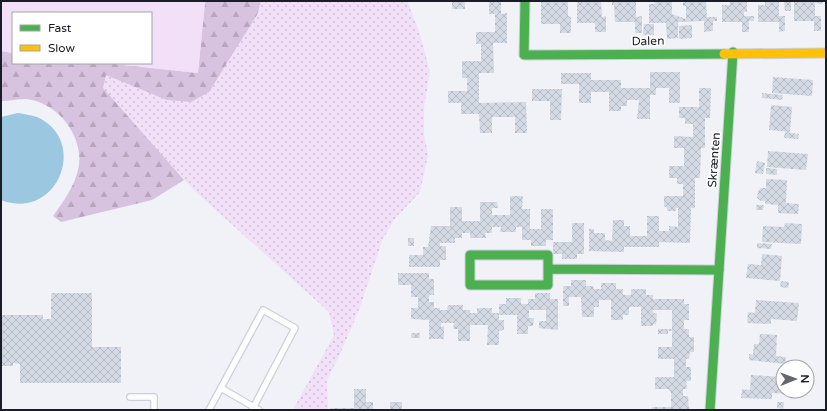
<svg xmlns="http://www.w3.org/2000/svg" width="827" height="411" font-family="'Varela Round',sans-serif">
<defs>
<pattern id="grass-dots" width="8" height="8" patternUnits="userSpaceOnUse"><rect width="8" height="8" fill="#f1e0f7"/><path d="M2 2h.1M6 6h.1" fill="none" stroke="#cec0d4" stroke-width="1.8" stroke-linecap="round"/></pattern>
<pattern id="forest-firs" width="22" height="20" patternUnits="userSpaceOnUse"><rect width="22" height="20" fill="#d7c2df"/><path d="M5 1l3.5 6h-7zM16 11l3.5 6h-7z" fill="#b8a6bf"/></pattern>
<pattern id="building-cross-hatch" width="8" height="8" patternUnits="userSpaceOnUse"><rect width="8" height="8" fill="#d3dae4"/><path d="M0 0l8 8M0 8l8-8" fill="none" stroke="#b5bac4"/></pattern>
</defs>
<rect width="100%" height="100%" fill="#f0f2f8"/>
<!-- grass -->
<path fill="url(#grass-dots)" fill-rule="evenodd" d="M1,1H407L419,31L430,72L424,107V134L428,155L420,192L394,220L382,241L359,310L340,354L327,380L328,410H293L334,335L329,312L196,192L169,164L100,97L1,89ZM260,2L257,15L219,75ZM13,13H151V63H13Z"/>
<!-- forest -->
<path fill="url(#forest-firs)" d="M206,1H261L257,15L209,92L191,102L167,100L106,75L103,88L184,180L152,200L61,222L53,216C63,202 74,187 78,170C86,138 58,102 26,99C18,99 9,101 1,101V51L13,53V63H105L198,73L205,3Z"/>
<!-- pitch -->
<polygon fill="#f1e0f7" points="1,1 205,1 198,73 105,63 151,63 151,13 13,13 13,53 1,51"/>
<!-- water -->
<path fill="#9cc7e0" d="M18,113C24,114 31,115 37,117C90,141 57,222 1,200V117Z"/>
<!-- building -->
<g fill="url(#building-cross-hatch)">
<polygon points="452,1 470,1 470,2 465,2 465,9 452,9"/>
<polygon points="489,1 501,1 501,14 507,13 507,43 493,43 494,73 479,73 479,103 526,102 527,133 515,133 515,117 492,117 492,133 480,133 479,114 461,114 461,103 448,103 448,91 467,91 467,78 462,78 462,61 481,61 481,44 476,44 476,32 495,32 495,14 489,14"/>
<polygon points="541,1 568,1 568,16 571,17 571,33 560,33 560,24 541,24"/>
<polygon points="577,1 601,1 602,17 606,16 606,32 595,32 595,23 577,23"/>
<polygon points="612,1 636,1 636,17 642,16 642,33 635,33 635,22 615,22 614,5 612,5"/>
<polygon points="654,1 672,1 672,14 686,19 686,6 683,6 683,1 706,1 707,17 717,17 717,21 713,21 713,31 704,32 704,21 678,22 678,38 667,39 666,23 649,23 649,4 655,4"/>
<polygon points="730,1 747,1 747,12 744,12 744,16 754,16 754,21 749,21 749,32 742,32 742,22 722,22 722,5 730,5"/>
<polygon points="765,1 779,1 779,16 785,16 785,31 779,32 779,22 758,22 758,5 765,5"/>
<polygon points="784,1 791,1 791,11 785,11"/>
<polygon points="794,1 823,1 823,4 815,3 815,16 821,16 821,31 814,31 814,21 794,21"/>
<polygon points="644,24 654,24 654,35 643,35"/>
<polygon points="692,25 692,38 679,39 679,26"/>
<polygon points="650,72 680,72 680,103 669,103 669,88 656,88 656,95 650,95 650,119 637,119 639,100 627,100 627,106 621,106 621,111 609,111 609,92 591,92 591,103 579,103 579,84 561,84 561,73 591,73 591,80 621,80 621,88 650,88"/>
<polygon points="773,77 813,80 812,96 772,93"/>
<polygon points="699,88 711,88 710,118 705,118 705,148 701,148 700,178 695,178 695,208 691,208 690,243 659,242 659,247 624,247 624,252 589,251 589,229 594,229 594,233 605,233 605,240 612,241 613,220 624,220 624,226 630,226 630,236 647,236 647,216 659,216 659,231 669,231 669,226 678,227 678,208 676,208 676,211 667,211 667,207 664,207 664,196 683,196 683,184 677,184 677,178 669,178 669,166 684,166 684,148 674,148 674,136 693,137 693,124 685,124 685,118 679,118 679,107 699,107"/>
<polygon points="532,89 562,89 561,120 550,120 550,101 532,101"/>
<polygon points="762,93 783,95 782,100 762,98"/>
<polygon points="771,105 792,107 790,132 769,130"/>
<polygon points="785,132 799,134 798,139 784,138"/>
<polygon points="768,151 808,154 806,170 767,167"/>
<polygon points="757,161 765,163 763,174 755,173"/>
<polygon points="766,168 777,169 777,175 766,174"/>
<polygon points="766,179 787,180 786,203 799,204 798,214 778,213 778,205 765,204 765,201 761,201 757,198 758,191 761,188 766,188"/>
<polygon points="510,196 523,196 522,209 530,209 530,229 541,229 541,209 553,209 553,240 546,240 546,246 531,246 531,240 522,240 522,227 516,227 516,232 500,232 501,227 492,227 492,233 485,233 486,238 470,238 470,233 462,233 462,238 455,238 455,243 440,243 440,246 446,246 446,260 440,260 440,267 409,267 409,255 423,255 423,247 428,247 431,226 450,226 450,207 462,207 462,221 480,221 480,202 497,202 498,208 492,208 492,215 510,215"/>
<polygon points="756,205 764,205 763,210 756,210"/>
<polygon points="572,223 584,223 584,254 577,254 577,259 562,259 562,254 553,254 553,242 572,242"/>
<polygon points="785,223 802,224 801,244 762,242 763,226 784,227"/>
<rect x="408" y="238" width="6" height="8"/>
<polygon points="757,243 772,244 771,249 757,248"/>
<polygon points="762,254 782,256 780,281 746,278 748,264 761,265"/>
<polygon points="398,273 429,273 429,279 434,279 434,295 429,295 429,302 434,302 434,308 440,308 440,310 447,310 448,305 463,305 463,310 470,310 470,313 477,313 477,308 492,308 492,313 499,313 499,304 506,304 506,298 521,298 521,304 528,304 528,299 535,299 535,293 550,293 550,299 558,299 558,330 539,328 539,321 546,321 546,310 529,310 529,318 534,318 533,326 528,326 528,334 517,334 517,315 499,315 499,320 504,320 504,330 499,331 499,345 487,345 488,325 470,325 470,341 458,341 458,329 453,329 454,323 441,323 441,327 444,326 444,339 429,339 429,320 411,319 411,308 418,308 418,297 411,297 411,285 398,285"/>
<polygon points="571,280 586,280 586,286 593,286 594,289 601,289 601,283 616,283 616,289 623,289 623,295 631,295 631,289 646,289 646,295 653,295 653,299 684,299 684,304 689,304 689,320 684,320 684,329 689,329 689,337 694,337 694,352 690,352 689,359 686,359 686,367 691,367 691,381 686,381 687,389 683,389 683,396 688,396 689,410 652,410 652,407 671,407 671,392 670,392 669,389 655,389 655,377 674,377 674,359 658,359 658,347 672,347 672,331 668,331 668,334 658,334 658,329 672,329 672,310 653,310 653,313 657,313 656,324 653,324 653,326 641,326 641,307 629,307 629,315 623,315 623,320 611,320 611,300 599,300 599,307 594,307 594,317 582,317 581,297 569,297 569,306 563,306 563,286 571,286"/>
<polygon points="781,281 789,282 788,288 780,287"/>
<polygon points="51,293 92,293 92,347 121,347 121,383 20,383 20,364 13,363 13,366 1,366 1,315 43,315 43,319 51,319"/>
<polygon points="756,300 799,303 797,321 771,319 771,324 747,323 748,312 755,313"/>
<rect x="411" y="333" width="9" height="5"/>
<polygon points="760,334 777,335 776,356 786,357 785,364 749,360 749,354 753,355 754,344 759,344"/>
<polygon points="751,375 783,377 783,391 792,391 792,394 772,393 772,399 741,398 742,389 750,390"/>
<polygon points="354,389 366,389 366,402 373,402 373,410 330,410 330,408 354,408"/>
<rect x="390" y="402" width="12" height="8"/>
<polygon points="777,402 784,402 783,409 777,408"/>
</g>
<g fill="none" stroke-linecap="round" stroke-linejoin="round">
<defs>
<g id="lane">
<polyline points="221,388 259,410"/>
<polyline points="130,397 154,397 154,410"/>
<polyline points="209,410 263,310 295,328 252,410"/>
</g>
<g id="fast">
<polyline points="525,1 524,55 724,54"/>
<polyline points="548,269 548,285 470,285 470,255 548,255 548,269 719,270"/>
<polyline points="710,410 733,52"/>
</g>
<polyline id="slow" points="724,54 826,53"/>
</defs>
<!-- lane casing -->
<use href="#lane" stroke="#ced0d9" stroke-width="8"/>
<!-- fast casing -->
<use href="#fast" stroke="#ced0d9" stroke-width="11"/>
<!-- slow casing -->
<use href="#slow" stroke="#ced0d9" stroke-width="11"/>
<!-- lane -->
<use href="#lane" stroke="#fdfdfe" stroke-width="5.5"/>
<!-- fast -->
<use href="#fast" stroke="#4caf50" stroke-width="9"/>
<!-- slow -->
<use href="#slow" stroke="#ffc107" stroke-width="9"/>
</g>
<g text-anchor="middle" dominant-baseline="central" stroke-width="3" stroke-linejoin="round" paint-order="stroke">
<!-- street labels -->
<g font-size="12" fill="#1a1c27" stroke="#fff">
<text transform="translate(648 41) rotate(-1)">Dalen</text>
<text transform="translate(714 160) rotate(-86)">Skrænten</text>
</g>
</g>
<!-- border -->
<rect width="827" height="411" fill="none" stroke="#1a1c27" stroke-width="4"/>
<!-- legend -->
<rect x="12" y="12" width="140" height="52" fill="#ffffff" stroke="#a3a4a9"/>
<rect x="20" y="25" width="20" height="6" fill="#4caf50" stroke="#a3a4a9"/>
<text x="48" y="32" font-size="12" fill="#1a1c27">Fast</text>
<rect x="20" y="45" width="20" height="6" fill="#ffc107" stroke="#a3a4a9"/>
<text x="48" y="52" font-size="12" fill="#1a1c27">Slow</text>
<!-- north arrow -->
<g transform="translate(795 379) rotate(89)"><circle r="19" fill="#ffffff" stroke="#a3a4a9"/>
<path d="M0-3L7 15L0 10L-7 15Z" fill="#656770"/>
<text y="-6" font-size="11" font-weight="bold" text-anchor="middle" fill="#1a1c27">N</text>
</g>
</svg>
